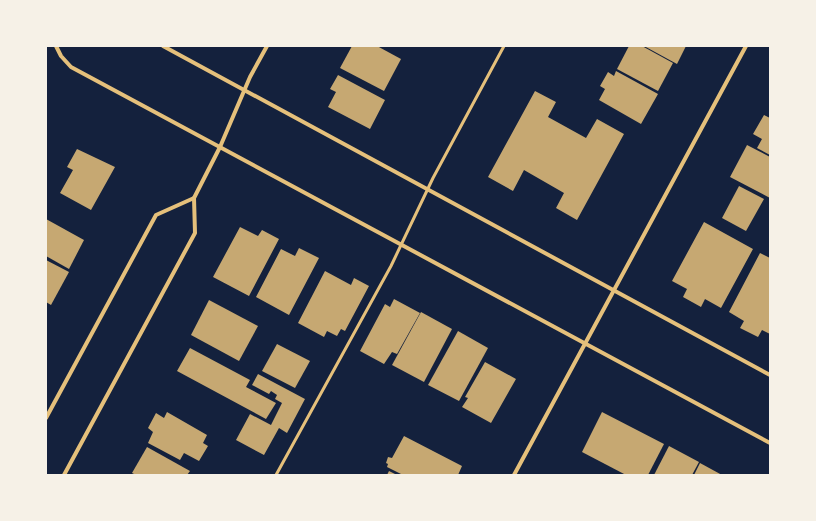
<svg xmlns="http://www.w3.org/2000/svg" width="816" height="521" font-family="'Open Sans',sans-serif">
<rect width="100%" height="100%" fill="#14213d"/>
<!-- building -->
<g fill="#c6a872">
<polygon points="352,46 377,46 401,59 384,91 340,68"/>
<polygon points="629,46 642,46 673,63 658,91 617,69"/>
<polygon points="644,46 686,46 677,64"/>
<polygon points="616,71 658,94 641,124 599,100 605,89 600,86 608,72 614,76"/>
<polygon points="338,75 385,100 370,129 328,107 336,92 330,89"/>
<polygon points="535,91 556,102 548,117 586,138 597,119 624,134 577,220 556,208 564,193 524,170 513,191 488,177"/>
<polygon points="764,115 770,118 770,155 757,148 762,139 753,134"/>
<polygon points="747,145 770,157 770,198 730,177"/>
<polygon points="77,149 115,167 91,210 60,193 73,170 67,167"/>
<polygon points="739,186 764,199 746,231 722,218"/>
<polygon points="46,219 84,240 69,269 46,256"/>
<polygon points="704,222 753,249 721,308 705,299 701,307 683,297 687,289 672,281"/>
<polygon points="240,227 258,236 262,230 279,239 249,296 213,277"/>
<polygon points="299,248 319,258 289,315 256,297 281,249 295,256"/>
<polygon points="760,253 770,258 770,334 762,330 758,337 740,328 744,321 729,312"/>
<polygon points="46,260 69,272 51,305 46,302"/>
<polygon points="325,271 351,285 354,278 369,286 345,331 341,329 337,336 327,331 324,337 298,323"/>
<polygon points="394,299 420,313 397,354 392,352 384,364 360,351 385,304 390,307"/>
<polygon points="209,300 258,326 239,361 191,335"/>
<polygon points="421,312 452,329 424,382 392,365"/>
<polygon points="458,331 488,348 459,401 428,385"/>
<polygon points="277,344 310,361 295,388 262,371"/>
<polygon points="190,348 250,380 246,387 276,403 266,419 177,371"/>
<polygon points="485,362 516,379 491,423 462,407 468,398 465,397"/>
<polygon points="258,374 305,399 287,433 279,428 264,455 236,440 250,414 271,425 282,403 275,399 277,395 271,391 269,394 252,385"/>
<polygon points="167,412 207,435 203,443 208,446 199,461 184,453 180,460 148,443 153,432 148,428 156,413 164,418"/>
<polygon points="602,412 664,444 648,475 626,475 582,452"/>
<polygon points="404,436 462,466 458,475 403,475 387,467 388,464 386,463 388,457 392,458"/>
<polygon points="669,446 699,462 692,475 654,475"/>
<polygon points="147,447 190,471 187,475 136,475 132,473"/>
<polygon points="700,463 722,475 694,475"/>
<polygon points="389,471 397,475 387,475"/>
</g>
<g fill="none" stroke-linecap="round" stroke-linejoin="round">
<!-- service -->
<polyline stroke="#e5c07b" stroke-width="3" points="276,475 391,266 433,178 504,46"/>
<!-- minor -->
<g stroke="#e5c07b" stroke-width="4">
<polyline points="56,46 61,56 71,67 770,443"/>
<polyline points="163,46 770,375"/>
<polyline points="46,418 156,215 194,198 220,147 250,77 267,46"/>
<polyline points="64,475 195,233 194,198"/>
<polyline points="514,475 746,46"/>
</g>
</g>
<!-- border -->
<rect width="816" height="521" fill="none" stroke="#f6f1e7" stroke-width="94"/>
</svg>
